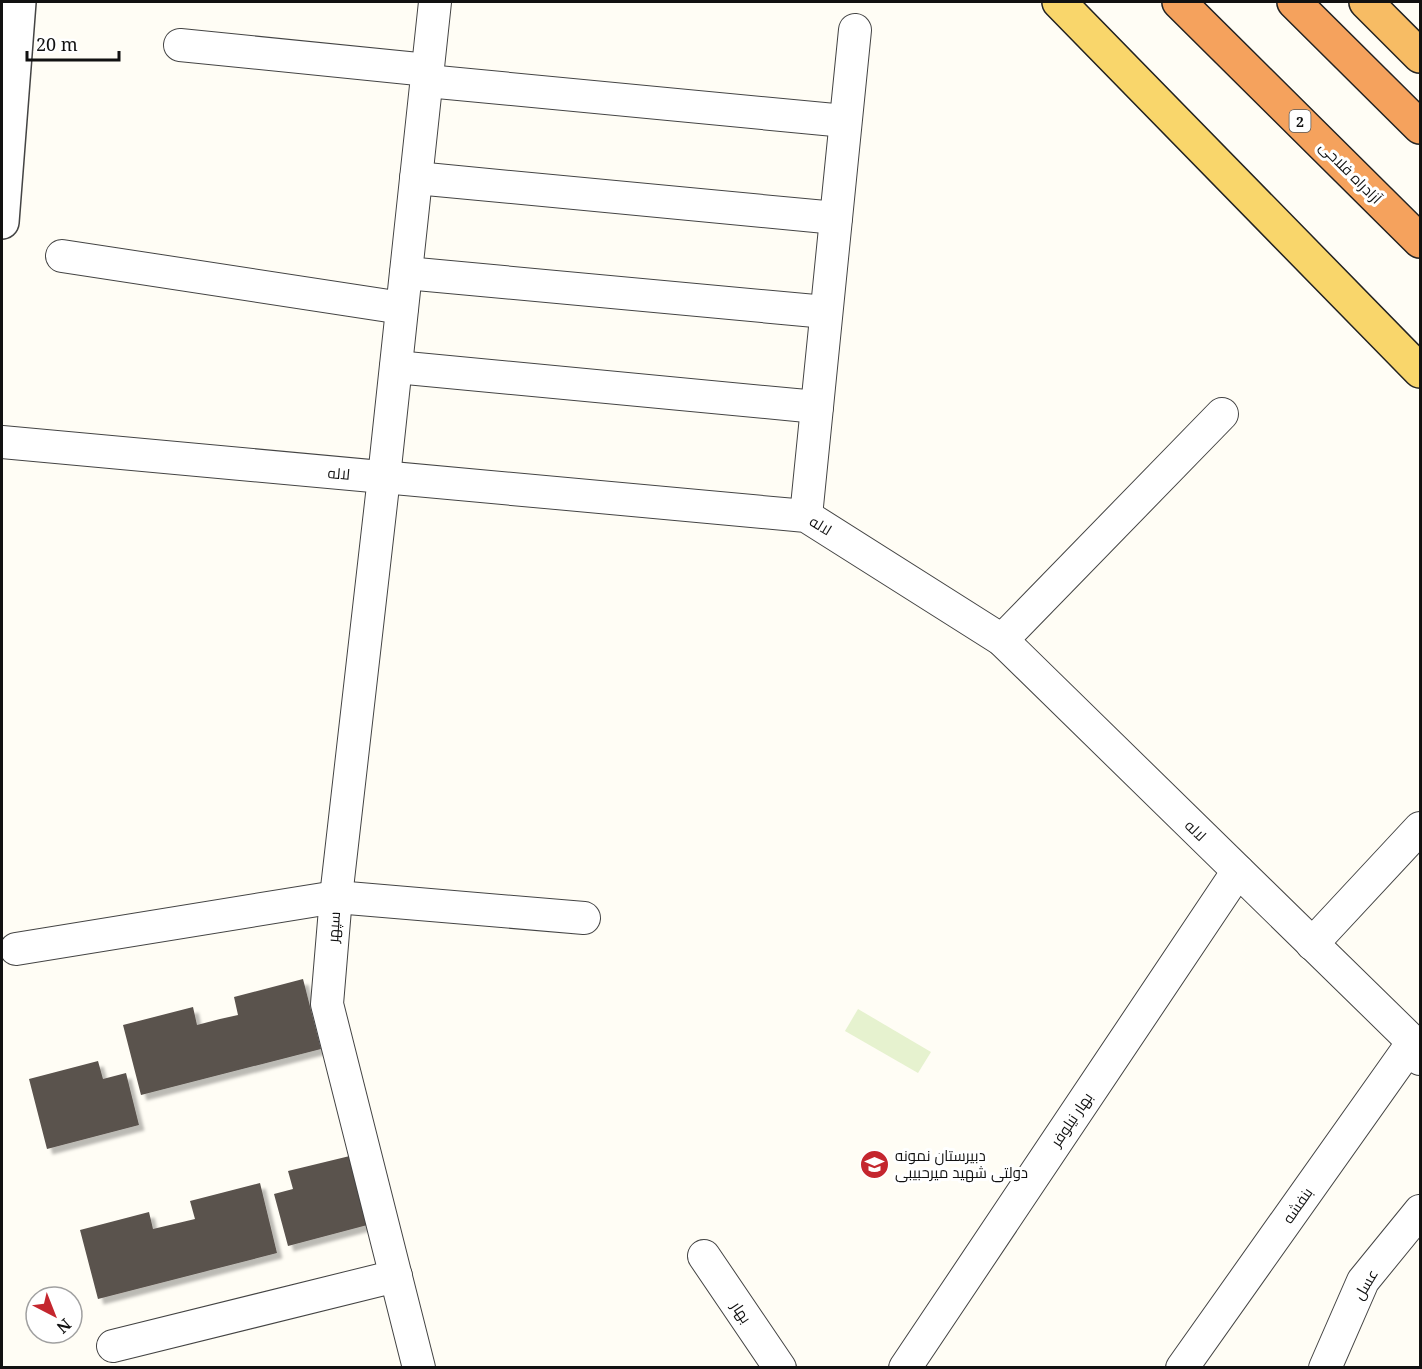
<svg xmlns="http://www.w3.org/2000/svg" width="1422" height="1369" font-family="'Noto Serif',Cairo,serif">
<defs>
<filter id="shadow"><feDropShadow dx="5.5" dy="5.5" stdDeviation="1.5" flood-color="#0004"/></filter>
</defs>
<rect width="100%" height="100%" fill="#fffdf5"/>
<!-- pitch -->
<polygon fill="#e6f2cf" points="858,1009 931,1052 918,1073 845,1031"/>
<!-- building -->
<g fill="#5a524d" filter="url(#shadow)">
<polygon points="303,979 321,1049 141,1095 123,1025 193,1007 197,1025 220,1019 238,1015 234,997"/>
<polygon points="98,1061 103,1079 126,1073 139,1125 47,1149 29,1079"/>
<polygon points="358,1154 375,1223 288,1246 274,1194 293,1189 288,1171"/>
<polygon points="260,1183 277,1253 98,1299 80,1230 149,1212 153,1229 195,1219 190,1201"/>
</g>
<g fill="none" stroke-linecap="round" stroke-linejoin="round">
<defs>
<g id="minor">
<polyline points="180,45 428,70"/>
<polyline points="427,81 845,121"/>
<polyline points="416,178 836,218"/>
<polyline points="62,256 402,308"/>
<polyline points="406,273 826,312"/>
<polyline points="396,367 817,407"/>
<polyline points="2,442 806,516 1002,640 1413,1042 1420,1059"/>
<polyline points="806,516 855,30"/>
<polyline points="1002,640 1222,414"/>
<polyline points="1312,944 1420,828"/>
<polyline points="16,949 336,897 584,918"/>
<polyline points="704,1256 780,1368"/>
<polyline points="113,1346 396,1276"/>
<polyline points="419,1368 327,1004 336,897 384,477 435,2"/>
<polyline points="905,1368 1238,871"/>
<polyline points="1182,1368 1413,1042"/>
<polyline points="1325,1368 1363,1281 1420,1211"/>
</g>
<polyline id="tertiary" points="2,222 19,2"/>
<polyline id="primary" points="1059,2 1420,371"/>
<polyline id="trunk" points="1366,2 1420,56"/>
<g id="motorway">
<polyline points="1179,2 1420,241"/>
<polyline points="1294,2 1420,127"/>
</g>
</defs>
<!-- minor casing -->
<use href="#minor" stroke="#444" stroke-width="34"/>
<!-- tertiary casing -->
<use href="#tertiary" stroke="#444" stroke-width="36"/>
<!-- primary casing -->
<use href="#primary" stroke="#222" stroke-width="36"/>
<!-- trunk casing -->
<use href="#trunk" stroke="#222" stroke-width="36"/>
<!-- motorway casing -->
<use href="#motorway" stroke="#222" stroke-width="36"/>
<!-- minor -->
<use href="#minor" stroke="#fff" stroke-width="32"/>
<!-- tertiary -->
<use href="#tertiary" stroke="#fff" stroke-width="33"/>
<!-- primary -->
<use href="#primary" stroke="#f9d66b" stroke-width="33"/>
<!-- trunk -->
<use href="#trunk" stroke="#f7bc64" stroke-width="33"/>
<!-- motorway -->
<use href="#motorway" stroke="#f5a25d" stroke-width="33"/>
</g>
<!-- icons -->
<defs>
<symbol id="school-disc" viewBox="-11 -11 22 22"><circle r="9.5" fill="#c4262e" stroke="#fff"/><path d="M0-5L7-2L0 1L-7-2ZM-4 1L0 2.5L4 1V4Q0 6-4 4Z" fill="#fff"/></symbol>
</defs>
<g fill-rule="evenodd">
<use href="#school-disc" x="858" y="1148" width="33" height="33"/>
</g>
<g text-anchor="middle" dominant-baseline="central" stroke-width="6" stroke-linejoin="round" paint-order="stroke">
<!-- shield labels -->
<rect fill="#fff" stroke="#585858" stroke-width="1.5" x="1289.5" y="110" width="21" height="22" rx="4.5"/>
<g font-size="14" font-weight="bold" fill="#111">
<text x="1300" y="121">2</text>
</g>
<!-- street labels -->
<g font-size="15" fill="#111" stroke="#fff">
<text transform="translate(1351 172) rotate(45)">آزادراه فلاحی</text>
<text transform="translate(339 473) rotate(5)">لاله</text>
<text transform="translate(821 525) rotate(31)">لاله</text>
<text transform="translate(1196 830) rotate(44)">لاله</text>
<text transform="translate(333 927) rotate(-86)">سپهر</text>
<text transform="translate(1071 1119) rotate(-56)">بهار نیلوفر</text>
<text transform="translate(1297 1205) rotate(-55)">بنفشه</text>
<text transform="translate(1365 1284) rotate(-59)">عسل</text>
<text transform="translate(742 1312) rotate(56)">بهار</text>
</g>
<!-- poi labels -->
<g font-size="15" fill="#111" stroke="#fff" text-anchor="start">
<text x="895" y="1155">دبیرستان نمونه<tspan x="895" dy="17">دولتی شهید میرحبیبی</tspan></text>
</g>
</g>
<!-- border -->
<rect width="1422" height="1369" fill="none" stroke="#111111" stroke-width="6"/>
<!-- north arrow -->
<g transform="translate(54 1315) rotate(138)"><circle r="28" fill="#ffffff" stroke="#a0a0a0" stroke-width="1.5"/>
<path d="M0-4.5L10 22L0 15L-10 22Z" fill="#c4262e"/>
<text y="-9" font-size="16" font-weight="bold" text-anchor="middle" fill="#111111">N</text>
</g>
<!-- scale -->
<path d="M27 51v9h92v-9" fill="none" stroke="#111111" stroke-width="3"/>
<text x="36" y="51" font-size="18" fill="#111111" stroke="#ffffff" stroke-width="4.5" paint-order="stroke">20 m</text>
</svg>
